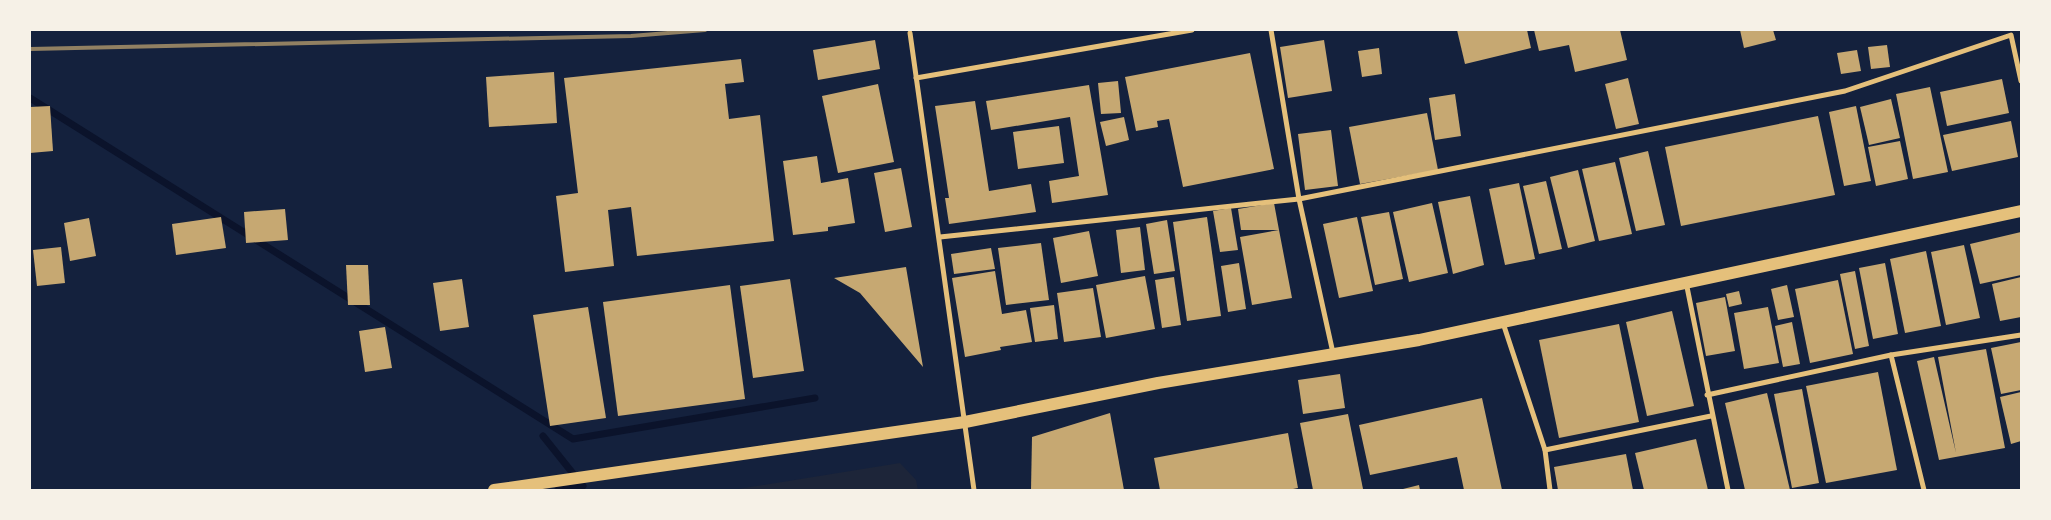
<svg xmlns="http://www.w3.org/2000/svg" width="2051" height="520" font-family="'Varela Round',sans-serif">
<rect width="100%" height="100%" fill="#14213d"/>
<!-- green -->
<polygon fill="#1d2539" points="900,463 916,480 918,490 732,490"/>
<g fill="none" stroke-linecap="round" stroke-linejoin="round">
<!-- stream -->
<g stroke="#0b132b" stroke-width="7">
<polyline points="30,98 573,439 815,398"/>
<polyline points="543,436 583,486 558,490"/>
</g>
</g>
<!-- building -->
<g fill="#c6a872">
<polygon points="1457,30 1527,30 1531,48 1465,64"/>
<polygon points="1534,30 1620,30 1627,60 1575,72 1569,45 1539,51"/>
<polygon points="1740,30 1773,30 1776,40 1744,48"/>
<polygon points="875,40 880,69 818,80 813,50"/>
<polygon points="1324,40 1332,91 1288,98 1280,47"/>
<polygon points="1887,45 1890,67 1871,69 1868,47"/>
<polygon points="1379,48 1382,74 1362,77 1358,51"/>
<polygon points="1857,50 1861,71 1841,74 1837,53"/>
<polygon points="1250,53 1274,169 1183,187 1169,119 1157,121 1158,127 1136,131 1125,77"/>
<polygon points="741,59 744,82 725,84 729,119 760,115 774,241 637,256 631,207 608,210 614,266 565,272 556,196 578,193 564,78"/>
<polygon points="554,72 557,123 489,127 486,77"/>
<polygon points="1628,78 1639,124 1616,129 1605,84"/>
<polygon points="2002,79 2009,113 1947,126 1940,92"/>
<polygon points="1118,81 1121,113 1101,114 1098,83"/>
<polygon points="878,84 894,162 838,173 822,96"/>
<polygon points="1089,85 1108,195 1052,203 1049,181 1079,176 1070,117 991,130 986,101"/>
<polygon points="1930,87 1948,172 1913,179 1896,94"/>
<polygon points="1455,94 1461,136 1435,140 1429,98"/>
<polygon points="1891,99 1900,138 1869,145 1860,107"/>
<polygon points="975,101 989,191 1031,184 1036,212 949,224 945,198 949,198 935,106"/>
<polygon points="50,106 53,151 30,153 30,107"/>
<polygon points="1856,106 1871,181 1844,186 1829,112"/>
<polygon points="1427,113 1438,170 1360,184 1349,127"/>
<polygon points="1818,116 1835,195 1681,226 1665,147"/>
<polygon points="1124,117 1129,140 1106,146 1100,122"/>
<polygon points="2011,121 2018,157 1952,171 1943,135"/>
<polygon points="1059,126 1064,163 1018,169 1013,132"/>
<polygon points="1331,130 1338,186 1305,190 1298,134"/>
<polygon points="1900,141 1908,179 1876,186 1868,147"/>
<polygon points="1648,151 1665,225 1636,231 1619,158"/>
<polygon points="817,156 821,183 848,178 855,223 828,227 828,231 793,235 783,161"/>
<polygon points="1615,162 1632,234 1599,241 1582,169"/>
<polygon points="901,168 912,227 885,232 874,173"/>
<polygon points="1578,170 1595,241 1568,248 1550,177"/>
<polygon points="1546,181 1562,249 1539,254 1523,186"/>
<polygon points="1519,183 1535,259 1505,265 1489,189"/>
<polygon points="1470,196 1484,265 1453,274 1438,202"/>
<polygon points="1274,203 1279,230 1292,298 1252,305 1240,237 1279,230 1241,230 1238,209"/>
<polygon points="1432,203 1448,273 1409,282 1393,212"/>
<polygon points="1231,208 1238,250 1220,252 1213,211"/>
<polygon points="285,209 288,240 246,243 244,212"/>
<polygon points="1389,212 1403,279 1375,285 1361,217"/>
<polygon points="221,217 226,248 176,255 172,224"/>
<polygon points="1207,217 1221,316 1187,321 1173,222"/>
<polygon points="1357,217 1373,291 1339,298 1323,224"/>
<polygon points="89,218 96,256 70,261 64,223"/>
<polygon points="1167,220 1175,271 1154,274 1146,224"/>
<polygon points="1140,227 1145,270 1121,273 1116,230"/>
<polygon points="1089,231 1098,276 1061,283 1053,238"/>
<polygon points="2021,232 2021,275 1980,284 1970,244"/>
<polygon points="1041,243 1049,300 1006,305 998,248"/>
<polygon points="1964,245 1980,318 1946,325 1931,252"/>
<polygon points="61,247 65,283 37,286 33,250"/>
<polygon points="991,248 995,269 954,274 951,254"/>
<polygon points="1926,251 1941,326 1905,333 1890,259"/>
<polygon points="1239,263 1246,309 1228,312 1221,266"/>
<polygon points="1885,263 1898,334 1873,339 1859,268"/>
<polygon points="346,265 368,265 370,305 348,305"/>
<polygon points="906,267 923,367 860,293 834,278"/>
<polygon points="995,271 1002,314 1026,310 1032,342 1000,347 1001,350 965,357 952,278"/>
<polygon points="1855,271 1869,346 1855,349 1840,274"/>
<polygon points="1145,276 1155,329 1106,338 1096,285"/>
<polygon points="1174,277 1181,325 1162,328 1155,280"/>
<polygon points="2021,277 2021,317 2000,321 1992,284"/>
<polygon points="462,279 469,327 440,331 433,283"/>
<polygon points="790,279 804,371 753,378 740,286"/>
<polygon points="1838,280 1853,354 1810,363 1795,289"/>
<polygon points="730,285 745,399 618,416 603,302"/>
<polygon points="1787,285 1794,317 1778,320 1771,289"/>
<polygon points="1093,288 1101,337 1064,342 1057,293"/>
<polygon points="1739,291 1742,304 1729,307 1726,294"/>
<polygon points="1725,297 1735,351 1706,356 1696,303"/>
<polygon points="1054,305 1058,339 1035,342 1030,308"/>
<polygon points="588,307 606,418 550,426 533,315"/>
<polygon points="1768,307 1779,363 1744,369 1734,313"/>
<polygon points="1672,311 1694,406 1647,416 1626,322"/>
<polygon points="1792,322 1800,364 1783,367 1775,326"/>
<polygon points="1619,324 1639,422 1559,438 1539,340"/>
<polygon points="385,327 392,368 365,372 359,331"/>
<polygon points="2021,342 2021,390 2001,394 1991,348"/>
<polygon points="1986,349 2005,448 1939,460 1917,361 1934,357 1956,453 1938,357"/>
<polygon points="1878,372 1897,470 1826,483 1806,386"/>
<polygon points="1340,374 1345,408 1303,414 1298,380"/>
<polygon points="1802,389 1819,483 1792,488 1774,394"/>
<polygon points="2021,392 2021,441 2011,444 2000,397"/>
<polygon points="1767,393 1790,490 1745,490 1725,403"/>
<polygon points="1482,398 1502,490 1464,490 1457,457 1370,475 1359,425"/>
<polygon points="1110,413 1124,490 1031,490 1032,437"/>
<polygon points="1348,414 1363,489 1313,490 1300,423"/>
<polygon points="1288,433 1298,488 1288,490 1160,490 1154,458"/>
<polygon points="1696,439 1708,490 1644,490 1635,453"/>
<polygon points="1626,454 1633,490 1558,490 1554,467"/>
<polygon points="1419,485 1420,490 1403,490 1403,489"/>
</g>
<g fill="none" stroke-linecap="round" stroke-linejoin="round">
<!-- minor -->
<g stroke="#e5c07b" stroke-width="5">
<polyline points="1271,30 1299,199 1333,353"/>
<polyline points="910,33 974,490"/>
<polyline points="916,78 1192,30"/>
<polyline points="940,237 1299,199 1845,91 2011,35 2021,81"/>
<polyline points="1686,282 1728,490"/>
<polyline points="1503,323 1545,450 1550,490"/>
<polyline points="1891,355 1924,490"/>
<polyline points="1707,395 1891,355 2021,335"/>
<polyline points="1545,450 1711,416"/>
</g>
<!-- primary -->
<polyline stroke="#e5c07b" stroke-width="12" points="494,490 965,422 1158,383 1419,340 2021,211"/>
<!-- rail -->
<polyline stroke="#918062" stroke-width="4" points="30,49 631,36 705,30"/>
</g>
<!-- border -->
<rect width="2051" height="520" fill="none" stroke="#f6f1e7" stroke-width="62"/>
</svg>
